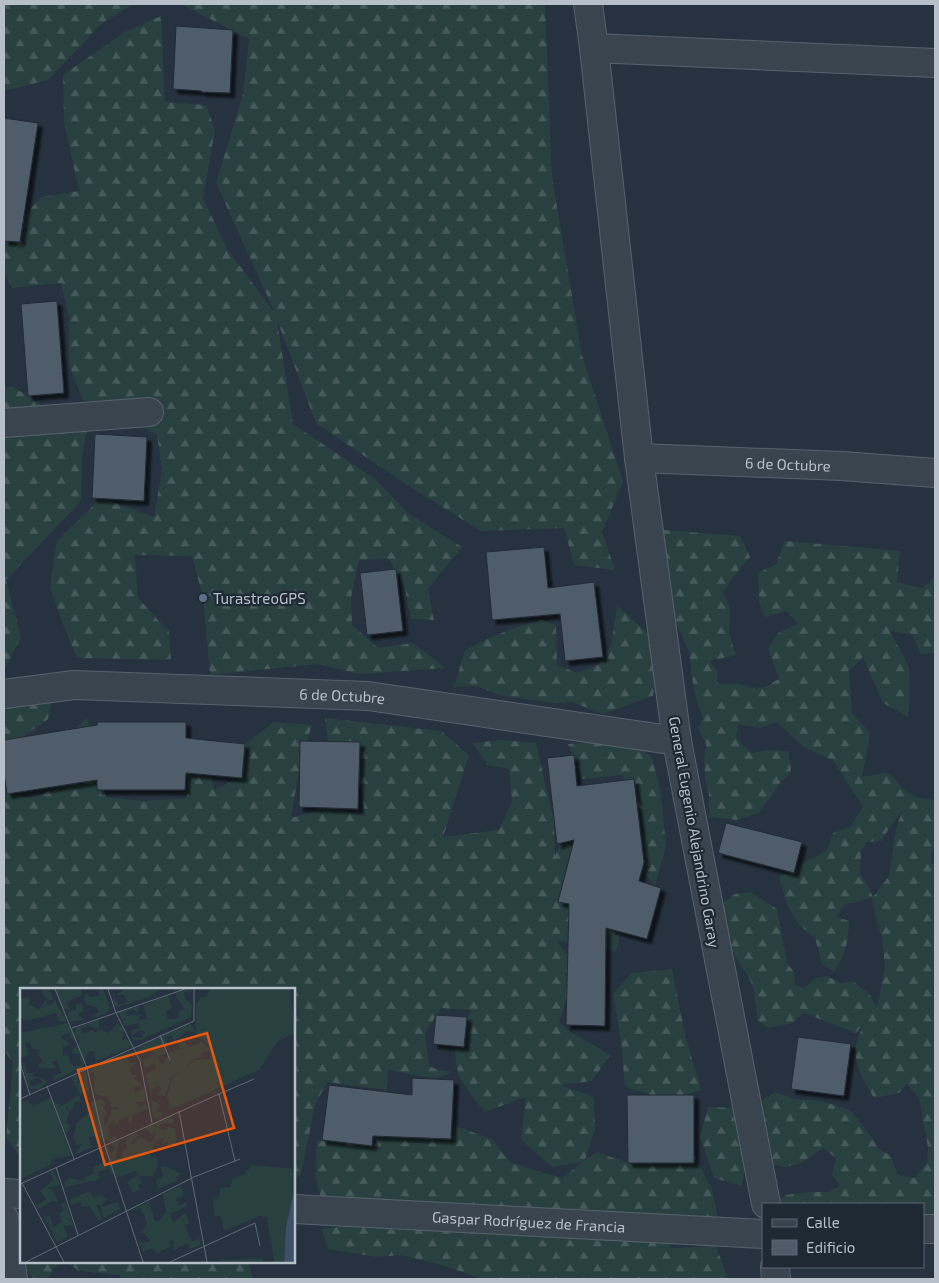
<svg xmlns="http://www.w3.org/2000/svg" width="939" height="1283" font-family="'Exo 2',sans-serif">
<defs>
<pattern id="forest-firs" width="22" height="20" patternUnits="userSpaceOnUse" patternTransform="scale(1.25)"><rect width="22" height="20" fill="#294041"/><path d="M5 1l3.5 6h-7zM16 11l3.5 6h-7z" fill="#465a5b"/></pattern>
<filter id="shadow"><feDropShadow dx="4.5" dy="4.5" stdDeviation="1" flood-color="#0009"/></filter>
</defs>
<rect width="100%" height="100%" fill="#26323f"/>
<!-- forest -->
<g fill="url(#forest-firs)" fill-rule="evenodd">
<polygon points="4,4 133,4 100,25 48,80 4,91"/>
<polygon points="181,4 545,4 552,177 582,355 623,482 602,532 615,570 574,565 564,528 481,531 401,481 316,423 277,320 293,424 375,479 409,514 462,547 428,589 434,620 411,619 405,588 389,559 359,560 351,598 352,625 378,648 413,643 446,668 360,674 318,664 210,675 203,598 192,556 135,555 138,598 169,632 171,660 77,658 62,622 50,588 56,542 101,498 154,517 162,469 157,435 114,408 83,400 69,365 69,318 61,283 12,288 4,271 4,240 41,197 79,191 64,122 63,75 125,32 161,16 165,102 206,105 215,130 203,198 227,249 275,313 216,183 243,94 249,39"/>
<polygon points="12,386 41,405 73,407 87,425 82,459 81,501 6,580 21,637 4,670 4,388"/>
<path d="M664,530L740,536L750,557L737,572L723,592L730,609L729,634L736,655L710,661L717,671L718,684H740L754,688L765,687L779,679L768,649L778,633L798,624L787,611L765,617L759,602L758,573L776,564L785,541L900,551L897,582L922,588L933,579L935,571V653L921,654L912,634L890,631L909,667L910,698L908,717L883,703L863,657L849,671L852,713L870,733L868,746L862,777L886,773L895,779L904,790L916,797L935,800V846L932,850L931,863L935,864V1225L923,1237V1204H774L786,1195L809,1192H828L840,1186L832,1174L836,1158L823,1148L800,1164L785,1167L766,1163L749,1144L742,1186L714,1178L700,1137L708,1107L734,1108L747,1114L761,1101L775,1092L795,1099L821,1101L850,1110L869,1134L878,1148L891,1156L898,1175L915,1178L927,1162L928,1147L919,1098L907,1084L899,1093L874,1098C864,1081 850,1060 858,1038C859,1033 863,1028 864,1024L856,1033C839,1026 821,1021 804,1012L793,1023L768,1028L758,1021L754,990L749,977L739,963L723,932L720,918L724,902L735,894L751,892L777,909L787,963L794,972L795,985L804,988L816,978L826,976L841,983L853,981L870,995L877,1008L885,966L882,937L876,920L872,897L858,902L845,904L836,917L849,921C848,944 846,953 834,972L822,964L815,938L799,925L787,905L779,877L827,850L833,833L850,827L863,807L833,760L805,748L776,722L760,728L738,724L736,738L751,753L769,750L789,751L791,772L779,784L769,800L758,813L736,820L709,817V794L705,779L704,758L706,744L698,728L703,719L696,698L691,673L689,651L674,619L671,587L663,539ZM902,811L896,829L889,876L873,897L867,884L860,874L861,851L867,842L881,841L892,824Z"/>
<polygon points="617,606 654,638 658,668 653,696 603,714 572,702 553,703 499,695 475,686 454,687 465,650 489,638 520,626 541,620 556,625 557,665 577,673 598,665 611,646"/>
<polygon points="11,702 51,703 48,719 4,750 4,707"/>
<polygon points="87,718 97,750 106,797 143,801 187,798 186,769 196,738 209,765 214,789 242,778 245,744 274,722 312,725 299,770 291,818 327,808 365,816 359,776 360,742 328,742 325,718 441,731 469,755 443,837 499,830 512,802 509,769 487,765 473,743 502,740 536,743 554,822 555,856 561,843 573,846 558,901 576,906 623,922 616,952 595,944 557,941 568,956 567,998 559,1022 569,1031 610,1055 592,1081 560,1085 594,1097 595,1128 585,1160 597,1152 628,1163 672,1154 694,1154 712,1189 719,1223 674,1227 670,1248 716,1246 728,1279 548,1279 545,1278 535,1279 482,1279 442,1265 401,1255 377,1257 328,1249 322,1229 359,1224 380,1228 407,1231 394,1215 322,1202 315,1175 317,1141 361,1142 376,1112 410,1137 459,1127 493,1140 511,1163 562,1178 583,1162 552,1167 521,1140 526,1097 484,1112 459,1077 456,1064 455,1049 471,1010 441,1008 425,1033 429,1066 436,1069 452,1072 436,1079 388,1070 387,1090 327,1082 315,1105 301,1174 294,1179 294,989 21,989 21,1158 6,1137 13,1063 4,1050 4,785 7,794 30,798 69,784 68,735"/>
<polygon points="626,739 652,757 661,794 666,846 655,886 630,855 613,837 645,833 637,803 622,775 582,779 568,744"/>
<polygon points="672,969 685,1034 701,1090 668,1100 625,1087 621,1041 613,994 631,973"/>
<polygon points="21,1262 59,1262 47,1279 33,1279"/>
<polygon points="67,1262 248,1262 253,1279 121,1279 120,1275 79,1271"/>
</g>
<!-- building -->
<g fill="#505b6a" stroke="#212b36" filter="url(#shadow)">
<polygon points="176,26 233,30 230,93 201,92 202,91 173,89"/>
<polygon points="4,118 38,123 20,242 4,241"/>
<polygon points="57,301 64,393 28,396 21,304"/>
<polygon points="95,434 147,437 144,501 92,498"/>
<polygon points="544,547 548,588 594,582 603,657 565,661 560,614 492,620 486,552"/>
<polygon points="396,569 403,631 367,635 360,573"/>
<polygon points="97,722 186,722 186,738 245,744 242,778 186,773 185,790 97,790 97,780 7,794 4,772 4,740 97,725"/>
<polygon points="300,741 360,742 358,809 299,807"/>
<polygon points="574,755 577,786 634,779 644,862 639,881 661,888 647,939 606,928 605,1026 566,1025 569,904 558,902 574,840 557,844 547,758"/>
<polygon points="726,823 802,842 794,873 718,853"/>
<polygon points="436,1015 467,1017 464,1047 433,1044"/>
<polygon points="798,1037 851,1044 844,1096 791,1089"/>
<polygon points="412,1078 454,1080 451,1139 373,1136 372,1146 322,1140 329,1085 412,1095"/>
<polygon points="627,1095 694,1095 694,1163 628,1163"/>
</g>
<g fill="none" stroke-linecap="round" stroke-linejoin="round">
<defs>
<g id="minor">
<polyline points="588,4 594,48"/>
<polyline points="4,423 149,412"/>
<path id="s1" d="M639,458L842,466L935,473"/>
<path id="s2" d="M4,694L74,685L368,696L677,741"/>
<polyline points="4,1193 21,1194"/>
<polyline points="766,1204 677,741 639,458 594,48 935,63"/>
<path id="s3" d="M294,1209L763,1234"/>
<polyline points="4,1218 13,1279"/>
<polyline points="923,1229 935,1229"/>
<polyline points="775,1267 776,1279"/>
</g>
</defs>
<!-- minor casing -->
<use href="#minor" stroke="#58626c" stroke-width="30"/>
<!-- minor -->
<use href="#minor" stroke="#3a444f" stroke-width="28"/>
</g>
<!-- markers -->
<circle fill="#5c6f8a" stroke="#1f2934" stroke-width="2" cx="203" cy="598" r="5"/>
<g text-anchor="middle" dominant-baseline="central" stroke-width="4.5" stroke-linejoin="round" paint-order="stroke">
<!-- street labels -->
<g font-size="15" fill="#b7bfc9" stroke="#1f2934">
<text stroke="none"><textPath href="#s1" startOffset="149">6 de Octubre</textPath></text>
<text stroke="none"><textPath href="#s2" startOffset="339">6 de Octubre</textPath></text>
<text transform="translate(695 832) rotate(80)">General Eugenio Alejandrino Garay</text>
<text stroke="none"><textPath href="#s3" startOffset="235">Gaspar Rodríguez de Francia</textPath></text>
</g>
<!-- poi labels -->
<g font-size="15" fill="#b7bfc9" stroke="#1f2934" text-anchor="start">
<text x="213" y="598">TurastreoGPS</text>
</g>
</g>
<!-- overview -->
<g transform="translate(20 988)">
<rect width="275" height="275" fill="#26323f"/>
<path d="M24,1H29L33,8L32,12L26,13L27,17L33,16L34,11L47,34L39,33L36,25L5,33L0,28L1,11L9,9V16L19,21L28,10L22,6ZM34,1H61L62,7L47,14L50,24L56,21V16H62L64,22L58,27L65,32L50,34L47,21L44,22ZM79,1H83L90,20L86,25L76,29L74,27L79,24L77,19L65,16L64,7L67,5L70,10L79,7ZM105,1H139L129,9L98,19L93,17V8L99,17L107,14L104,7H96ZM165,1L172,3L164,5L165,11L172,16L171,29L123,51L113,53L112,49L121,50L125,44L120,42L112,48L111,43L119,39V35L105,38L98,24L120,18L119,23L116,25L113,21L106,24L107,28L121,26L119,32L127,31L123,17L148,7L152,19L146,24L148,31H153L159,29V22H165L156,9V5ZM189,1H270L275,45L258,53L239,82L147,123L150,117L147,109L153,89L160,84L152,87L145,108L137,107L142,100L137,98L132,102V109L125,86L136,81L135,75L125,81L123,72L134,67L139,70V76L144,75L149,65L160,60L158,55L161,52L170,59L181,54L190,62L181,65L182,69L173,71L165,80L174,72L190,71L192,60L176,45L168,43L154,53L151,47L147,48L146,66L139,68L129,63L123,66L117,62L119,58L170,35L176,44V16L180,10L187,8ZM79,31V41L68,38L61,41L63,46L73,42L76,45L81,41L88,45L97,36L104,40L102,53L106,50L112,56L109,60L76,73L74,63L68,64L62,79L33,93V88L41,85L37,72L32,74L37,80H19L18,77L23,73L17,65L20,62L11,60L10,54L5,55L9,66L0,71V45L48,35L55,47L56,40ZM49,45L55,55L58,48L59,57L53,60L52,66H59L62,76L56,79L50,75L49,68L43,67V59L50,56L40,48ZM111,63L117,71L110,67L107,69L110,75H117L110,79V83L112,87L118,86L114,90L123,98L113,99L115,105L124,99L126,111L124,114H115L121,120L126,114L127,121L112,127V134L109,135L108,129L100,131L98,137L94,134L88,138L89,151L96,148L99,155L95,171L103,169L101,165L107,161L106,151L114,145L119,147L111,154L113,157L121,149L130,155L134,151L135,141L132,147L125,140L152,127L154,135L140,136L139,141L147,143L148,139L155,140L157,152L154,155L158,156L148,159L149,153L141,157L144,150L134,154L133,163L127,165L137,171L139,176L133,188H119L122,195L118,197L120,202L113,205L107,194L119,186L115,183L96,190L88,181L90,174L84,162L88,158L91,164L95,161L88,151L84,153L81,149L82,153L78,156L74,148L69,149L70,157L75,158L54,167L63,155L58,158L53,150L57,134L70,125L72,139H73L71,114L81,110L86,115L84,119L87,124L84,130V136L86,137L92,122L99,121L95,118L92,122L87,109L74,106V86L68,84L73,79ZM1,75H5L7,85L17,84L10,88L19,89L9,93L12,99L22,95L21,89L27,94L19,101H10ZM66,82L69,105L65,108L60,106L52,92L53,87H57L58,95L62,94V88L58,87ZM59,107L61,113L55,114L53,121L49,123L47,119L45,118L49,126L46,134L50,137L49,143L45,144L34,115L43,117ZM131,111L140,117L136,123L143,125L141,129L136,131L132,126ZM85,174L87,182L78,183L80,190L76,192L46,199L44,193L50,190L65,193L64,190L74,185L73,179ZM232,177L275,181V198L266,239L264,274H254L247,229L239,228L204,243L201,228H194L193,212L200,209V200L211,199L212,191L225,186ZM145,178L161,186L156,189L158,192L138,201L136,192L143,188L141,179ZM33,182L40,197L27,200L32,201L38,215L33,213L19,221L13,212L19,217L26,211L20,203L33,192L30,183ZM161,198L164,207L156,211L158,218L165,215L167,218L150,226L153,234L166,225L169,235L165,237L166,242L172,253L180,251L181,257L170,261L167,255L154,262V252L149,253L151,258L137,265L133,260L123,264L118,252L124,255L131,253L124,245H117L124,242L127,235L121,220L110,223L129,214L135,233L140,232L146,224L143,206ZM70,203L74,210L81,206L86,212L81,218L76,216L82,231L79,233L69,218L62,219L60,214L51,217L49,212ZM46,214L53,237L43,238L48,249L37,254L22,225L26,229L30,227L33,239L42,234L39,226L44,223L41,216ZM98,214L100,221L83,230L81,219ZM243,270V274L200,273L201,272Z" fill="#294041" fill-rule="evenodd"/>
<path d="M31,110L51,168L32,171L30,177L0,191V115L6,112L13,118Z" fill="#294041"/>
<path d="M275,198V274H264L266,239Z" fill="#3d5067"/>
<path fill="none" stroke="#606a76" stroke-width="1" d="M35,1L67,80L85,158L123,274M88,1L96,25L120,73L132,135M52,40L165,1M140,47L150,72M0,75L10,107M27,98L54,171M199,106L234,91M0,111L174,33V1M159,123L187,274M36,179L58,247M2,195L44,274M0,196L199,106L215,173M6,274L174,189L220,171M150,274L235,235L240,258"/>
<path fill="#e8590c" fill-opacity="0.15" stroke="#e8590c" stroke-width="2.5" d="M187,45L214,140L85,177L58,82Z"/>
<rect width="275" height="275" fill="none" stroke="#b7bfc9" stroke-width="2.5"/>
</g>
<!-- border -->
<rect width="939" height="1283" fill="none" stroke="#b7bfc9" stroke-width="10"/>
<!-- legend -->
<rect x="762" y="1203" width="162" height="65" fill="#1f2934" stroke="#5c6570"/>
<rect x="772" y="1219" width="25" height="8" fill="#3a444f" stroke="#5c6570"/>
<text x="806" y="1228" font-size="15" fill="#b7bfc9">Calle</text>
<rect x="772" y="1240" width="25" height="15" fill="#505b6a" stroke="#5c6570"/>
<text x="806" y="1253" font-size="15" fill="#b7bfc9">Edificio</text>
</svg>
